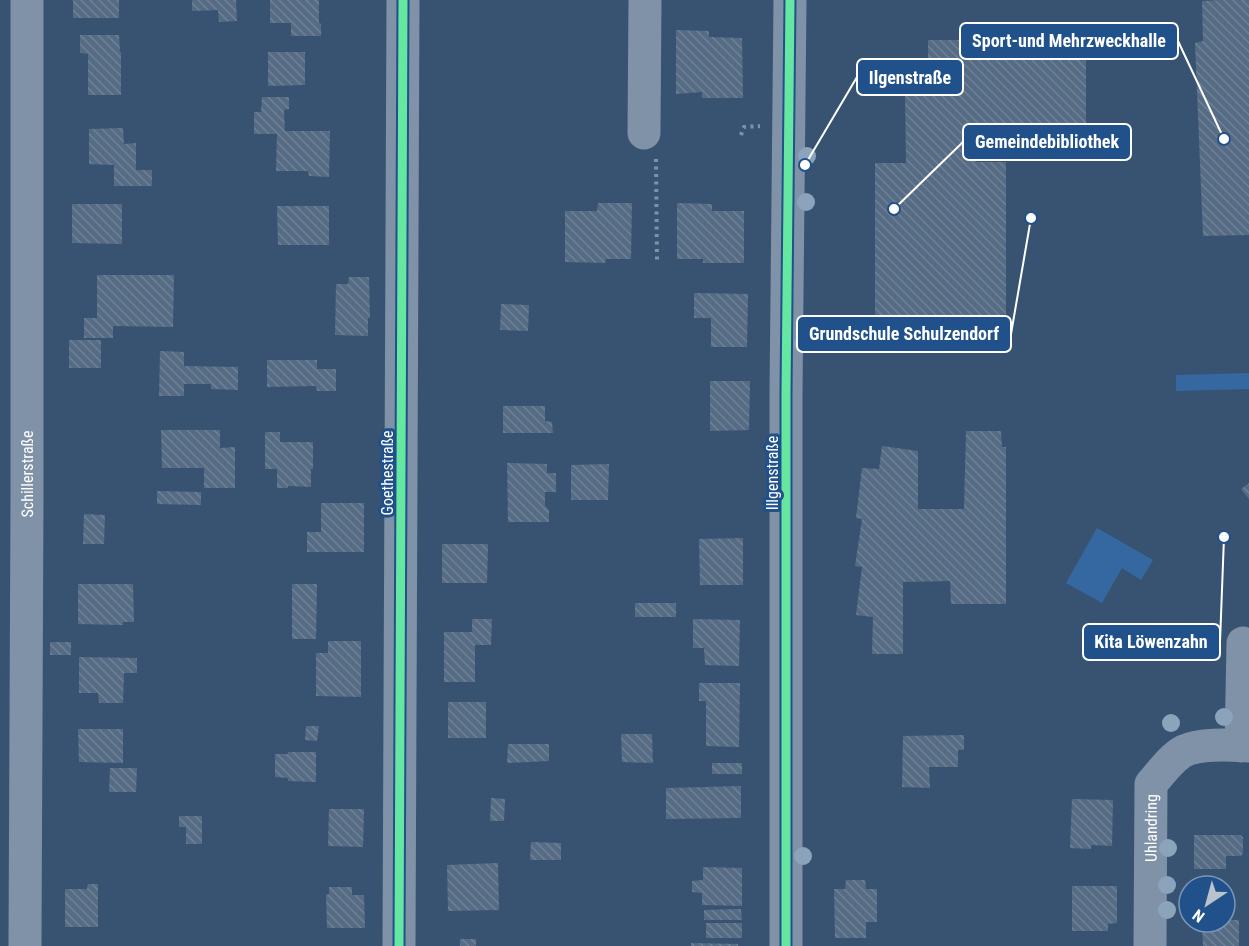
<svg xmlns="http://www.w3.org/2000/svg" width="1249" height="946" font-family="'Roboto Condensed',sans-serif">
<defs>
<pattern id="building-back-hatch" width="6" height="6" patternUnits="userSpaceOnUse" patternTransform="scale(1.5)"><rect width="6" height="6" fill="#566b84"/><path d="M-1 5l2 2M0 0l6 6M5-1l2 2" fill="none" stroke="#6f8196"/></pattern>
</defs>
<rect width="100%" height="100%" fill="#385372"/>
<!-- pitch -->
<g fill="#3568a0">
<polygon points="1249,373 1249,389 1176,391 1176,375"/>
<polygon points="1097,528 1153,560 1141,580 1122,568 1102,603 1066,583"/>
</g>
<!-- building -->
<g fill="url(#building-back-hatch)">
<rect x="73" y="0" width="46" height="18"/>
<polygon points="192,0 236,0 237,21 219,22 218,10 192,11"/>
<polygon points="270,0 319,0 319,23 321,24 321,36 291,36 291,23 270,23"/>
<polygon points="1221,0 1249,0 1249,235 1203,236 1195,43 1203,41 1202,1"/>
<polygon points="676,30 709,31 709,37 742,38 743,98 702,98 702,92 676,94"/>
<polygon points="80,35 119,35 120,52 121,52 121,95 88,95 88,54 80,53"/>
<polygon points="928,40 1086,40 1086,126 976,126 976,162 1006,162 1006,319 875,319 875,163 906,163 905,94 928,94"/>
<polygon points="268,52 305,52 305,85 268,86"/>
<polygon points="262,97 289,97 289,109 284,110 285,131 330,131 329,177 309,176 308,171 276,171 277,134 254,134 254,112 261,112"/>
<polygon points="123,128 124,144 136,143 136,170 152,170 152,186 114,186 114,165 89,164 89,129"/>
<polygon points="598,203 632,203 631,259 606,259 605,263 565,262 565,211 597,211"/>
<polygon points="677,203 712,204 712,211 744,211 744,263 703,263 703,259 677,259"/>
<polygon points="72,204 122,204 122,244 72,243"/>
<polygon points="277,206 329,206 329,245 278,245"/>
<polygon points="97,275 174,275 173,327 113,326 113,338 84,338 84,318 97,318"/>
<polygon points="349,277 369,277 370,318 368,318 368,336 335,335 336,284 348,284"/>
<polygon points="694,293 748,294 747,347 711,347 711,318 694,318"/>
<polygon points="501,304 529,305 528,331 500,330"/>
<rect x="69" y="340" width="32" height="28"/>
<polygon points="160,351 184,352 184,366 238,367 238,390 211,389 211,384 184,384 184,396 159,396"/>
<polygon points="267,360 317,360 317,369 336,369 336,391 317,391 316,386 267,387"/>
<polygon points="710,381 750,381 749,430 710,431"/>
<polygon points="503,406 545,406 545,421 552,422 553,433 503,433"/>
<polygon points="161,430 220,430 220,448 235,447 235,488 204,488 204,468 162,468"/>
<polygon points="966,431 1001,431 1002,447 1006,447 1006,604 951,604 950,581 903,582 903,654 872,654 873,617 856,615 862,567 855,566 862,519 856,518 862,468 879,469 882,446 918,451 918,509 964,509"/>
<polygon points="265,432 280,432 280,442 313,442 313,469 311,469 311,487 288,486 288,488 277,488 277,469 265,469"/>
<polygon points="507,463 547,464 547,473 556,473 556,492 545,492 545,506 549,510 549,522 508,522"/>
<polygon points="609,464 608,500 571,500 571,465"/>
<polygon points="1249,483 1249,499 1241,489"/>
<polygon points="157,491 201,492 201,505 157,504"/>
<polygon points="321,503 364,503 364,552 307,552 307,532 321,532"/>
<polygon points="84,514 105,515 104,544 83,544"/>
<polygon points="743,538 743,585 700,585 699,539"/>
<polygon points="442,544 488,544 487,583 442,583"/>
<polygon points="78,584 133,584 134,622 123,622 123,625 78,624"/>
<polygon points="292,584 317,584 316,639 292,639"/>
<rect x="635" y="603" width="41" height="14"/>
<polygon points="472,619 492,619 491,645 475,645 475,682 444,682 444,632 472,632"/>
<polygon points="693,619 740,620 739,666 705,665 704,648 693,648"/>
<polygon points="328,641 361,641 361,697 316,696 316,653 328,653"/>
<rect x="50" y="642" width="21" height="13"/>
<polygon points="79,657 137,658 137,673 124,673 123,703 99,703 98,693 79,693"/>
<polygon points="699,683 740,683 739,747 706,746 706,701 699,701"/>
<rect x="448" y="702" width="38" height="36"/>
<polygon points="306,726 319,726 317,741 305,740"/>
<polygon points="78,729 123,729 123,763 79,762"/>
<polygon points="621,734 652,734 653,763 622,762"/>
<polygon points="964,735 964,750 958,750 958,767 929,767 930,788 902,787 903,736"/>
<polygon points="508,744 549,744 549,761 507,763"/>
<polygon points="288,752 316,752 316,782 288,781 288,778 275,777 275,754 288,754"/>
<rect x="712" y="763" width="30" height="11"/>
<polygon points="110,768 137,768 136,792 109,792"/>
<polygon points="741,786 741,818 666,819 666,788"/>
<polygon points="491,798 505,799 504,821 490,821"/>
<polygon points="1072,799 1113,800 1112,846 1091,845 1091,849 1070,848"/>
<polygon points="329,809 364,809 363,847 328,846"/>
<polygon points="179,816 202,816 202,844 186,844 186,827 179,827"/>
<polygon points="1194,835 1240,835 1243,837 1243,853 1241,856 1226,856 1226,869 1194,869"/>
<polygon points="531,842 561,843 561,860 530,860"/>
<polygon points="498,863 499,910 448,911 447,865"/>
<polygon points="703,867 742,868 742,906 702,905 702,893 692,892 692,881 703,880"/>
<polygon points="846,880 865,880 866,889 877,889 877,922 866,922 866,938 835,938 834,889 845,889"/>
<polygon points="88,884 98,884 98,927 65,927 65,889 87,889"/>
<polygon points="1072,886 1117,886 1117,923 1108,924 1108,931 1072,931"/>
<polygon points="329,887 352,887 352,895 364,895 365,928 327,928 326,895 329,894"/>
<polygon points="741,909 742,920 704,920 704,910"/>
<polygon points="1225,920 1239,920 1239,946 1203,946 1202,922 1225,922"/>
<rect x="706" y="923" width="36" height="15"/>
<rect x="460" y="939" width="16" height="7"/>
<polygon points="691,943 738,944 738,946 691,946"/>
</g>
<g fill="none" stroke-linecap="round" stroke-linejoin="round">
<!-- path -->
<g stroke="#7f92a7" stroke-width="4" stroke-dasharray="3 4.5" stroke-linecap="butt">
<polyline points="741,135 744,127 760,126"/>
<polyline points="656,159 657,260"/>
<polyline points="1199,642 1212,642"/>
</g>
<!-- minor -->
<g stroke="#7f92a7" stroke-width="33">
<polyline points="644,133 645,0"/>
<polyline points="1241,746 1243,643"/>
<path id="s1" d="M25,946L27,496V0"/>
<polyline points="399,946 403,0"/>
<polyline points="786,946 786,392 790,0"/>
<path id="s2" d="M1150,946L1151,784C1161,773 1171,758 1184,751C1201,743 1230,745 1249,746"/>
</g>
<defs>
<g id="cycleway">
<polyline points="399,946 403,0"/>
<polyline points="786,946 786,392 790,0"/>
</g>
</defs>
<!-- cycleway casing -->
<use href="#cycleway" stroke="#20518a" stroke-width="13"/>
<!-- cycleway -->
<use href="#cycleway" stroke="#66e7a1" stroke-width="9"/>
</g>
<!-- trees -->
<g fill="#8ca3bc">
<circle cx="807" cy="156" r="9"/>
<circle cx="806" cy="202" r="9"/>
<circle cx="803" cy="344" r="9"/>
<circle cx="1224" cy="717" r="9"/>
<circle cx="1171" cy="723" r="9"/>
<circle cx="1168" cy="848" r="9"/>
<circle cx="803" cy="856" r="9"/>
<circle cx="1167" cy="885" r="9"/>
<circle cx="1167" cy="910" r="9"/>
</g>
<g text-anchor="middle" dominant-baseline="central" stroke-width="6" stroke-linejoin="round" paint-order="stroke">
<!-- street labels -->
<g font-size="16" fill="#fff" stroke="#20518a">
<text stroke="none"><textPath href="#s1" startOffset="472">Schillerstraße</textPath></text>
<text transform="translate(387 473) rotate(-90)">Goethestraße</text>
<text transform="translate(772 473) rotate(-90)">Illgenstraße</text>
<text stroke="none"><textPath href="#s2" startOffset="118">Uhlandring</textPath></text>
</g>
</g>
<!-- callouts -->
<path fill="none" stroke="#fff" stroke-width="2" d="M1224 139L1178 41M805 165L857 77M894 209L963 142M1031 218L1011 334M1224 537L1220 642"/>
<g fill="#fff" stroke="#20518a" stroke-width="2">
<circle cx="1224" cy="139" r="6"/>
<circle cx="805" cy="165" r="6"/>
<circle cx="894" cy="209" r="6"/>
<circle cx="1031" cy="218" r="6"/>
<circle cx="1224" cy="537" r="6"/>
</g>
<g fill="#20518a" stroke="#fff" stroke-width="2">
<rect x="960" y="23" width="218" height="36" rx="6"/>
<rect x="857" y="59" width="106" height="36" rx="6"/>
<rect x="963" y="124" width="168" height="36" rx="6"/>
<rect x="797" y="316" width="214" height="36" rx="6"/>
<rect x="1083" y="624" width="137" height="36" rx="6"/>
</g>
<g font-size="18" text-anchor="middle" font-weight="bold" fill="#fff">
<text x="1069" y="47">Sport-und Mehrzweckhalle</text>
<text x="910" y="84">Ilgenstraße</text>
<text x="1047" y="148">Gemeindebibliothek</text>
<text x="904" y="340">Grundschule Schulzendorf</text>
<text x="1151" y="648">Kita Löwenzahn</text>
</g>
<!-- north arrow -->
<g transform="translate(1207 904) rotate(216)"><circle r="28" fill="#20518a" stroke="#7997b9" stroke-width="1.5"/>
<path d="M0-4.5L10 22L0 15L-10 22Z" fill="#b9c3ce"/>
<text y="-9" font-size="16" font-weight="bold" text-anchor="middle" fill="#ffffff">N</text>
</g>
</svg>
